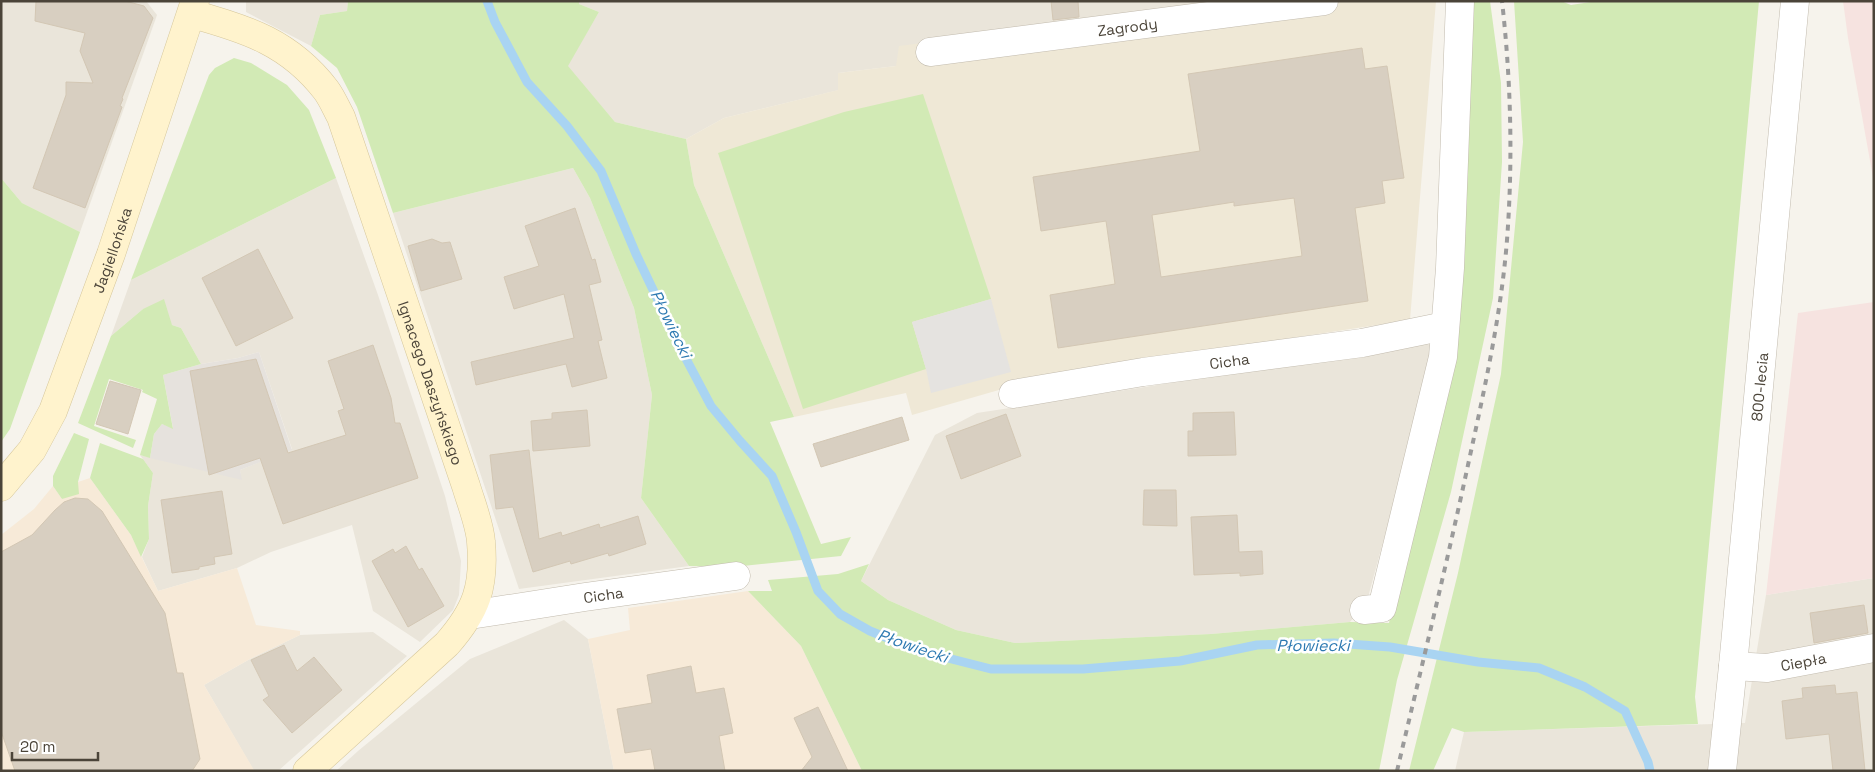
<svg xmlns="http://www.w3.org/2000/svg" width="1875" height="772" font-family="'Space Grotesk',sans-serif">
<rect width="100%" height="100%" fill="#f6f3ec"/>
<!-- residential -->
<g fill="#eae5da">
<polygon points="4,1 146,1 157,15 80,232 22,203 1,178 1,2"/>
<polygon points="246,1 348,1 347,11 320,15 311,46 246,12"/>
<polygon points="579,1 1249,1 896,66 838,73 839,90 724,118 686,139 615,122 567,66 599,12 579,4"/>
<polygon points="573,168 590,198 634,308 652,395 641,498 689,566 519,589 393,213"/>
<polygon points="336,178 378,295 445,496 461,561 459,595 453,610 420,642 373,611 352,525 271,552 237,568 158,591 142,557 149,539 148,506 153,473 140,455 241,479 240,470 292,449 259,352 238,358 201,364 181,328 172,325 143,309 111,336 131,280"/>
<polygon points="1417,341 1436,347 1367,601 1350,622 1211,634 1015,643 956,630 888,600 861,581 935,435 977,413 1145,387"/>
<polygon points="1874,578 1874,771 1455,771 1464,732 1745,723 1766,595"/>
<polygon points="564,620 588,639 614,771 336,771 358,751 470,659"/>
<polygon points="373,632 407,656 278,771 254,771 204,685 250,659 300,635"/>
</g>
<!-- commercial -->
<g fill="#f7ead8">
<polygon points="90,478 131,535 158,591 237,568 256,625 300,631 300,635 250,659 204,685 254,770 252,771 1,771 1,535 34,509 53,486 62,499 78,482"/>
<polygon points="748,591 801,646 862,771 614,771 588,639 630,630 628,608"/>
</g>
<!-- industrial -->
<polygon fill="#e6e2dd" points="259,352 292,450 240,470 242,480 150,458 154,434 162,424 173,428 163,375 201,364 238,358"/>
<!-- education -->
<polygon fill="#efe8d6" points="1249,1 1436,1 1410,320 1054,374 912,415 906,393 794,417 694,185 686,139 724,118 838,90 838,73 896,66 899,46"/>
<!-- medical -->
<g fill="#f6e3e0">
<polygon points="1843,1 1874,1 1874,183 1848,38"/>
<polygon points="1874,302 1874,578 1766,595 1798,313"/>
</g>
<!-- green -->
<g fill="#d2eab5">
<polygon points="348,1 579,1 579,4 599,12 568,66 615,122 686,139 694,185 794,417 770,422 821,544 851,537 841,556 733,567 689,566 641,498 652,395 634,308 590,198 573,168 393,213 357,107 337,68 311,46 320,15 347,11"/>
<polygon points="1471,1 1490,1 1501,83 1502,162 1493,298 1451,492 1397,680 1379,771 862,771 801,646 748,591 772,591 768,580 838,574 869,564 861,581 888,600 956,630 1015,643 1211,634 1350,622 1389,623 1444,404"/>
<polygon points="1514,1 1561,1 1571,5 1597,1 1759,1 1695,697 1698,724 1464,732 1452,728 1433,771 1409,771 1458,573 1501,374 1523,142"/>
<polygon points="234,58 251,63 287,85 309,110 336,178 131,280 209,75 215,68"/>
<polygon points="923,94 991,299 912,322 926,369 803,409 718,153 844,112"/>
<polygon points="1,178 22,203 80,232 10,429 1,442"/>
<polygon points="164,299 172,325 181,328 201,364 163,375 173,429 162,424 154,434 150,458 140,455 157,399 142,392 143,390 109,379 94,426 136,440 133,448 78,423 111,336 143,309"/>
<polygon points="74,433 89,439 78,482 79,494 62,499 53,486 53,476"/>
<polygon points="100,443 143,459 153,473 148,506 149,539 141,557 131,535 90,478"/>
</g>
<!-- parking -->
<polygon fill="#e5e3e0" points="991,299 1011,372 931,393 926,369 912,322"/>
<g fill="none" stroke-linecap="round" stroke-linejoin="round">
<!-- stream -->
<polyline stroke="#a9d4f2" stroke-width="9" points="487,1 495,22 527,82 567,126 601,171 636,254 684,355 711,406 740,441 772,476 796,532 818,591 840,614 870,631 920,651 991,669 1083,669 1180,661 1257,645 1334,643 1390,647 1478,662 1539,668 1585,687 1625,711 1648,762 1650,771"/>
</g>
<!-- building -->
<g fill="#d8cfc1" stroke="#d3c7b4" fill-rule="evenodd">
<polygon points="36,1 125,1 144,6 153,18 122,98 123,99 120,106 122,107 85,208 33,188 66,95 66,82 93,83 80,51 85,33 35,21"/>
<polygon points="1051,1 1078,1 1079,17 1053,20"/>
<path d="M1362,48L1365,69L1387,66L1404,178L1382,181L1385,203L1355,208L1368,301L1058,348L1050,295L1115,284L1106,221L1041,231L1033,177L1200,151L1188,74ZM1294,198L1302,256L1161,277L1152,215L1234,202V206Z"/>
<polygon points="575,208 592,260 595,259 601,282 589,285 602,340 598,341 607,378 572,387 566,364 476,385 471,362 574,338 564,294 514,309 504,277 539,266 525,226"/>
<polygon points="432,239 442,243 450,242 462,279 421,291 408,246"/>
<polygon points="258,249 293,318 236,346 202,278"/>
<polygon points="373,345 391,398 395,423 400,423 418,478 283,524 260,458 209,475 190,371 256,359 288,453 346,435 338,411 344,409 328,361"/>
<polygon points="110,381 141,390 128,434 96,424"/>
<polygon points="587,410 590,446 533,451 531,421 552,419 552,413"/>
<polygon points="1234,412 1236,455 1188,456 1188,431 1193,431 1193,413"/>
<polygon points="1006,414 1021,456 961,479 946,436"/>
<polygon points="902,417 909,440 821,467 813,444"/>
<polygon points="529,450 539,539 561,532 562,536 599,524 600,528 638,516 646,544 609,556 608,553 571,564 570,561 533,572 513,507 496,509 490,455"/>
<polygon points="1144,490 1176,490 1177,526 1143,525"/>
<polygon points="222,491 232,554 214,557 215,564 199,567 199,569 172,573 161,500"/>
<polygon points="75,498 88,499 102,511 165,613 177,673 183,673 200,759 192,771 15,771 1,731 1,552 32,535 55,510 64,502"/>
<polygon points="1237,515 1239,552 1262,551 1263,574 1240,576 1240,573 1194,575 1191,517"/>
<polygon points="406,546 419,570 422,568 444,606 408,627 372,561 393,549 395,553"/>
<polygon points="1864,605 1868,633 1814,643 1810,613"/>
<polygon points="284,645 297,671 314,657 342,690 292,733 263,700 269,696 251,660"/>
<polygon points="691,666 696,693 724,688 733,733 719,736 725,771 655,771 651,749 625,753 617,709 652,703 647,675"/>
<polygon points="1835,685 1836,694 1857,692 1865,771 1833,771 1829,734 1786,739 1782,701 1803,698 1802,688"/>
<polygon points="818,707 848,771 801,771 812,757 794,718"/>
</g>
<g fill="none" stroke-linecap="round" stroke-linejoin="round">
<defs>
<g id="street">
<path id="s1" d="M930,52L1324,1"/>
<path id="s2" d="M1013,394L1143,372L1362,343L1445,326"/>
<polyline points="1364,610 1382,608 1443,357 1450,268 1460,1"/>
<path id="s3" d="M470,615L585,597L736,576"/>
<path id="s4" d="M1733,666L1767,668L1874,648"/>
<path id="s5" d="M1722,771L1733,666L1795,1"/>
</g>
<g id="secondary">
<path id="s6" d="M192,14C247,29 290,43 326,90C332,98 336,108 341,117L466,486C471,503 480,525 481,542C485,587 476,611 447,644L307,771"/>
<path id="s7" d="M1,487L32,450L53,411L111,254L195,1"/>
</g>
</defs>
<!-- street casing -->
<use href="#street" stroke="#c2bbae" stroke-width="29"/>
<!-- secondary casing -->
<use href="#secondary" stroke="#d6c79b" stroke-width="29"/>
<!-- street -->
<use href="#street" stroke="#fff" stroke-width="28"/>
<!-- secondary -->
<use href="#secondary" stroke="#fff3cd" stroke-width="28"/>
<!-- rail -->
<path stroke="#9a9a9a" stroke-width="4" stroke-dasharray="6 6" stroke-linecap="butt" d="M1397,771C1421,669 1446,567 1468,465C1484,391 1501,316 1507,240C1513,160 1511,81 1502,1"/>
</g>
<g text-anchor="middle" dominant-baseline="central" stroke-width="5" stroke-linejoin="round" paint-order="stroke">
<!-- street labels -->
<g font-size="15" fill="#4b4439" stroke="#fff">
<text stroke="none"><textPath href="#s1" startOffset="199">Zagrody</textPath></text>
<text stroke="none"><textPath href="#s7" startOffset="264">Jagiellońska</textPath></text>
<text stroke="none"><textPath href="#s2" startOffset="219">Cicha</textPath></text>
<text stroke="none"><textPath href="#s6" startOffset="469">Ignacego Daszyńskiego</textPath></text>
<text stroke="none"><textPath href="#s5" startOffset="386">800-lecia</textPath></text>
<text stroke="none"><textPath href="#s3" startOffset="135">Cicha</textPath></text>
<text stroke="none"><textPath href="#s4" startOffset="71">Ciepła</textPath></text>
</g>
<!-- water labels -->
<g font-size="16" font-style="italic" fill="#2e7ab2" stroke="#fff">
<text transform="translate(671 324) rotate(64)">Płowiecki</text>
<text x="1313" y="645">Płowiecki</text>
<text transform="translate(913 646) rotate(19)">Płowiecki</text>
</g>
</g>
<!-- border -->
<rect width="1875" height="772" fill="none" stroke="#4b4439" stroke-width="5"/>
<!-- scale -->
<path d="M12 752v8h86v-8" fill="none" stroke="#4b4439" stroke-width="2.5"/>
<text x="20" y="752" font-size="15" fill="#4b4439" stroke="#ffffff" stroke-width="4" paint-order="stroke">20 m</text>
</svg>
